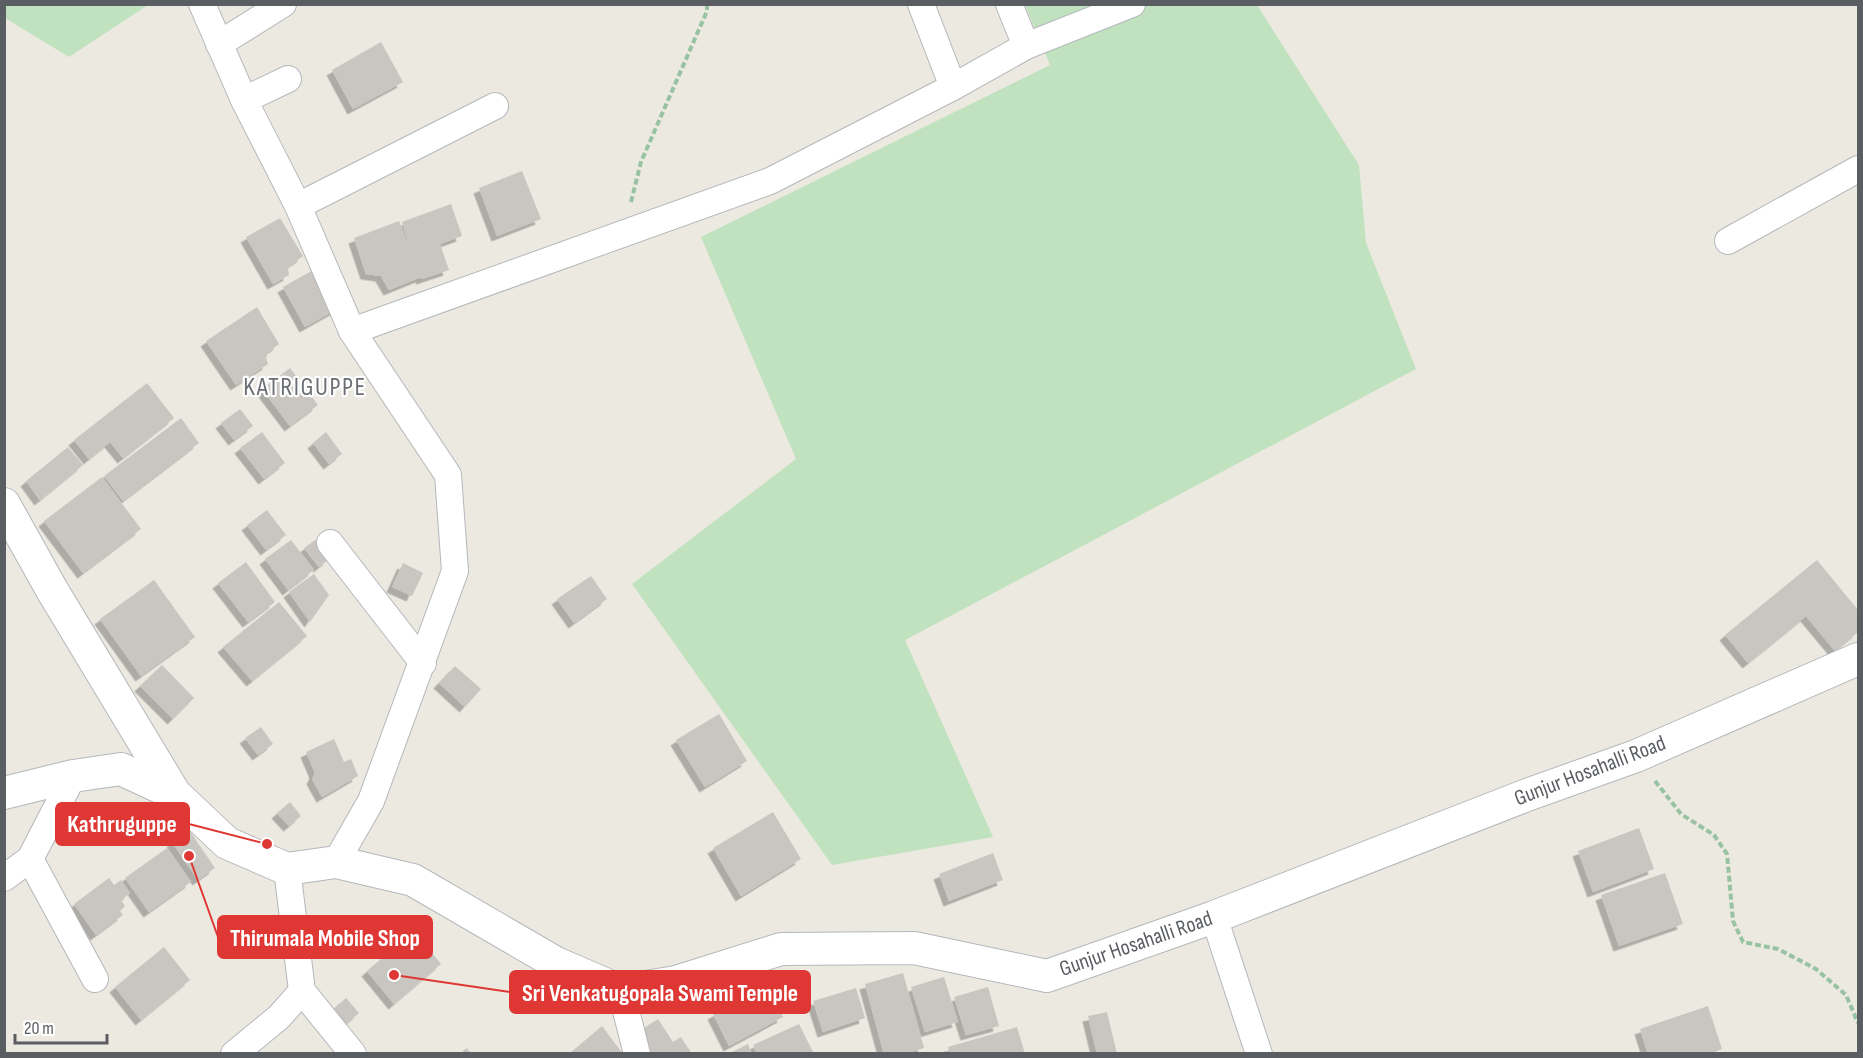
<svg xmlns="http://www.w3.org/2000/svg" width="1863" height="1058" font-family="'Sofia Sans Condensed',sans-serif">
<defs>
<filter id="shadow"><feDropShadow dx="-5.5" dy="5.5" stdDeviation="0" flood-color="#0004"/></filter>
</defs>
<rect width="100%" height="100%" fill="#ece9e1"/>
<!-- green -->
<g fill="#c0e2be">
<polygon points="5,4 148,4 148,5 69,57 5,18"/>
<polygon points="1025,5 1257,5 1359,165 1366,243 1416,369 905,640 993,837 832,865 632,584 796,459 701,237 1050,65"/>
</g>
<!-- building -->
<g fill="#c9c5c0" filter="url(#shadow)">
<polygon points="381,42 403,82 353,109 332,70"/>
<polygon points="522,171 541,219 497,236 479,188"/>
<polygon points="451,204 462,236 440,244 449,270 422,279 421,277 389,290 381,276 366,274 354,238 399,221 412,254 402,222"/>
<polygon points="280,218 303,256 292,264 288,269 289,275 273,284 246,237"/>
<polygon points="315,269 337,309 305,327 283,287"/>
<polygon points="257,307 279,344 268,352 266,358 268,364 236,385 206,341"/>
<polygon points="290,368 318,405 290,426 262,389"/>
<polygon points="147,383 174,418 123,458 110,442 89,459 74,440"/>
<polygon points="240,409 253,426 234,440 221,423"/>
<polygon points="181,418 199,443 123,501 104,476"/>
<polygon points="262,432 285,463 264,479 240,448"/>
<polygon points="326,432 342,454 329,464 313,443"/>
<polygon points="68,447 83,465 40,500 26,481"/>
<polygon points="102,477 141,529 83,573 44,521"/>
<polygon points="267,510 286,535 266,550 247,525"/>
<polygon points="291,540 314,570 288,590 265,559"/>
<polygon points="315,540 329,559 319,567 304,548"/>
<polygon points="1817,560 1858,610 1858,632 1835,651 1806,616 1748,663 1725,635"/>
<polygon points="246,562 275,602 248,622 218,583"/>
<polygon points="403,563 423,573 412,596 392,587"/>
<polygon points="314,574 329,595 310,622 289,592"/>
<polygon points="591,576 607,599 574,623 557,599"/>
<polygon points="154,580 195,637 141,676 100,619"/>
<polygon points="279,602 307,636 252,681 223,647"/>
<polygon points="162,665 194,698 173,719 140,686"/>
<polygon points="455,666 481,689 465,707 439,683"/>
<polygon points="719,714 747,761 705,787 676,740"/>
<polygon points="261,727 273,744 258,755 245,738"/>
<polygon points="334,739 344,762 351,759 358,776 322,797 312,779 315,773 306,752"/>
<polygon points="290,802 301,816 289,826 277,813"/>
<polygon points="773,812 801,859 741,896 713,848"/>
<polygon points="1639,828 1654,869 1593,892 1578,851"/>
<polygon points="189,830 215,868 198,880 172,842"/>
<polygon points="167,848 191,882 149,912 125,878"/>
<polygon points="993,853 1003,880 949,901 939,874"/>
<polygon points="1665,873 1683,924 1619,946 1601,895"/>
<polygon points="109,878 114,885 121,880 130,893 121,900 125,906 120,911 123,915 96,935 74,904"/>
<polygon points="414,931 441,964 394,1004 367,971"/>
<polygon points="164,947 190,980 141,1020 115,987"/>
<polygon points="903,973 924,1048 905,1054 884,1054 865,984"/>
<polygon points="944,977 958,1022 925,1032 911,987"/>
<polygon points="767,985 783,1017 729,1046 713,1014"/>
<polygon points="988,987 999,1026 966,1035 954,997"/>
<polygon points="856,988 865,1018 823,1032 813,1001"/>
<polygon points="346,998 359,1013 345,1025 332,1010"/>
<polygon points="1708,1006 1722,1049 1709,1054 1648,1054 1640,1029"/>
<polygon points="1107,1012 1117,1054 1097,1054 1088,1016"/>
<polygon points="658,1019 673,1042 681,1037 692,1054 653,1054 638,1032"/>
<polygon points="799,1024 814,1054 757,1054 753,1045"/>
<polygon points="602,1026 623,1054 569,1054"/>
<polygon points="1017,1027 1025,1054 950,1054 948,1047"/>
<polygon points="748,1044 752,1054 733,1054 732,1052"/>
<polygon points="467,1048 471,1054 459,1054"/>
</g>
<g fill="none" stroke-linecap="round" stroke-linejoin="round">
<defs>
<g id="minor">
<polyline points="202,4 244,100 298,206 352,331 448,475 455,571 371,801 336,862"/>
<polyline points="921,4 953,87"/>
<polyline points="1009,4 1026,46"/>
<polyline points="219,44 283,4"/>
<polyline points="244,100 288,79"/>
<polyline points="298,206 495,106"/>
<polyline points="1728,241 1858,169"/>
<polyline points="352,331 770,181 953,87 1026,46 1132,4"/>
<polyline points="330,543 423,663"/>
<polyline points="30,859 95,979"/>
<polyline points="4,878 30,859 73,776"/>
<polyline points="1214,917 1259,1054"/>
<polyline points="302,991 353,1054"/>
<polyline points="621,991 637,1054"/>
<polyline points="234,1054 279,1017 302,991 287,869"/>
</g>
<g id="tertiary">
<polyline points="4,504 52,590 175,794"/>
<polyline points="4,793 73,776 121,769 175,794 227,843 287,869 336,862 413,880 556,963 621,991 676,982 781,949 914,948 1047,976 1214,917 1527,795 1636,756 1858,659"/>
</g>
</defs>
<!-- minor casing -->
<use href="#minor" stroke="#b4b7bb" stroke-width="28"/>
<!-- tertiary casing -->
<use href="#tertiary" stroke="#b4b7bb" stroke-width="34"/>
<!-- path -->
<g stroke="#98c3a2" stroke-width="4" stroke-dasharray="6 3" stroke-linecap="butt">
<polyline points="631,202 641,162 707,11 707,4"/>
<polyline points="1655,781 1681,814 1714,835 1727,854 1733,921 1743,942 1778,949 1816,969 1846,995 1858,1023"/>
</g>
<!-- minor -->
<use href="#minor" stroke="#fff" stroke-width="26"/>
<!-- tertiary -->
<use href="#tertiary" stroke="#fff" stroke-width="32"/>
</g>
<g text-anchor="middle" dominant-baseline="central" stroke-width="4.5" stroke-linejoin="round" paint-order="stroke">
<!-- street labels -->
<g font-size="22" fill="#5a5d61" stroke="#fff">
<text transform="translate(1590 771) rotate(-21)">Gunjur Hosahalli Road</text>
<text transform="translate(1136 944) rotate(-19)">Gunjur Hosahalli Road</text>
</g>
<!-- quarter labels -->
<g font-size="26" letter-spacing="1.5" fill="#6b6f73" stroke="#fff">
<text x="305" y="387">KATRIGUPPE</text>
</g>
</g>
<!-- callouts -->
<path fill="none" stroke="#df3733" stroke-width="2" d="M267 844L189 824M189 856L218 937M394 975L510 992"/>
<g fill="#df3733" stroke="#fff" stroke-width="2">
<circle cx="267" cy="844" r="6"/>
<circle cx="189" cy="856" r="6"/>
<circle cx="394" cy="975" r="6"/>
</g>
<g fill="#df3733" stroke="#df3733" stroke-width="2">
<rect x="56" y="803" width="133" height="42" rx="6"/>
<rect x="218" y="916" width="214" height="42" rx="6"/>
<rect x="510" y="971" width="300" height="42" rx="6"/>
</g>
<g font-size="24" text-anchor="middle" font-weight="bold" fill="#fff">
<text x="122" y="832">Kathruguppe</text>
<text x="325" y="946">Thirumala Mobile Shop</text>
<text x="660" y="1001">Sri Venkatugopala Swami Temple</text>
</g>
<!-- border -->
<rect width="1863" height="1058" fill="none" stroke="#5a5d61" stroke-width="12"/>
<!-- scale -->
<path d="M15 1034v9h92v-9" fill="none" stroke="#5a5d61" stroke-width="3"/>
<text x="24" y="1034" font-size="18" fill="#5a5d61" stroke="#ffffff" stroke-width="4.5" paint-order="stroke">20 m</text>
</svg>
